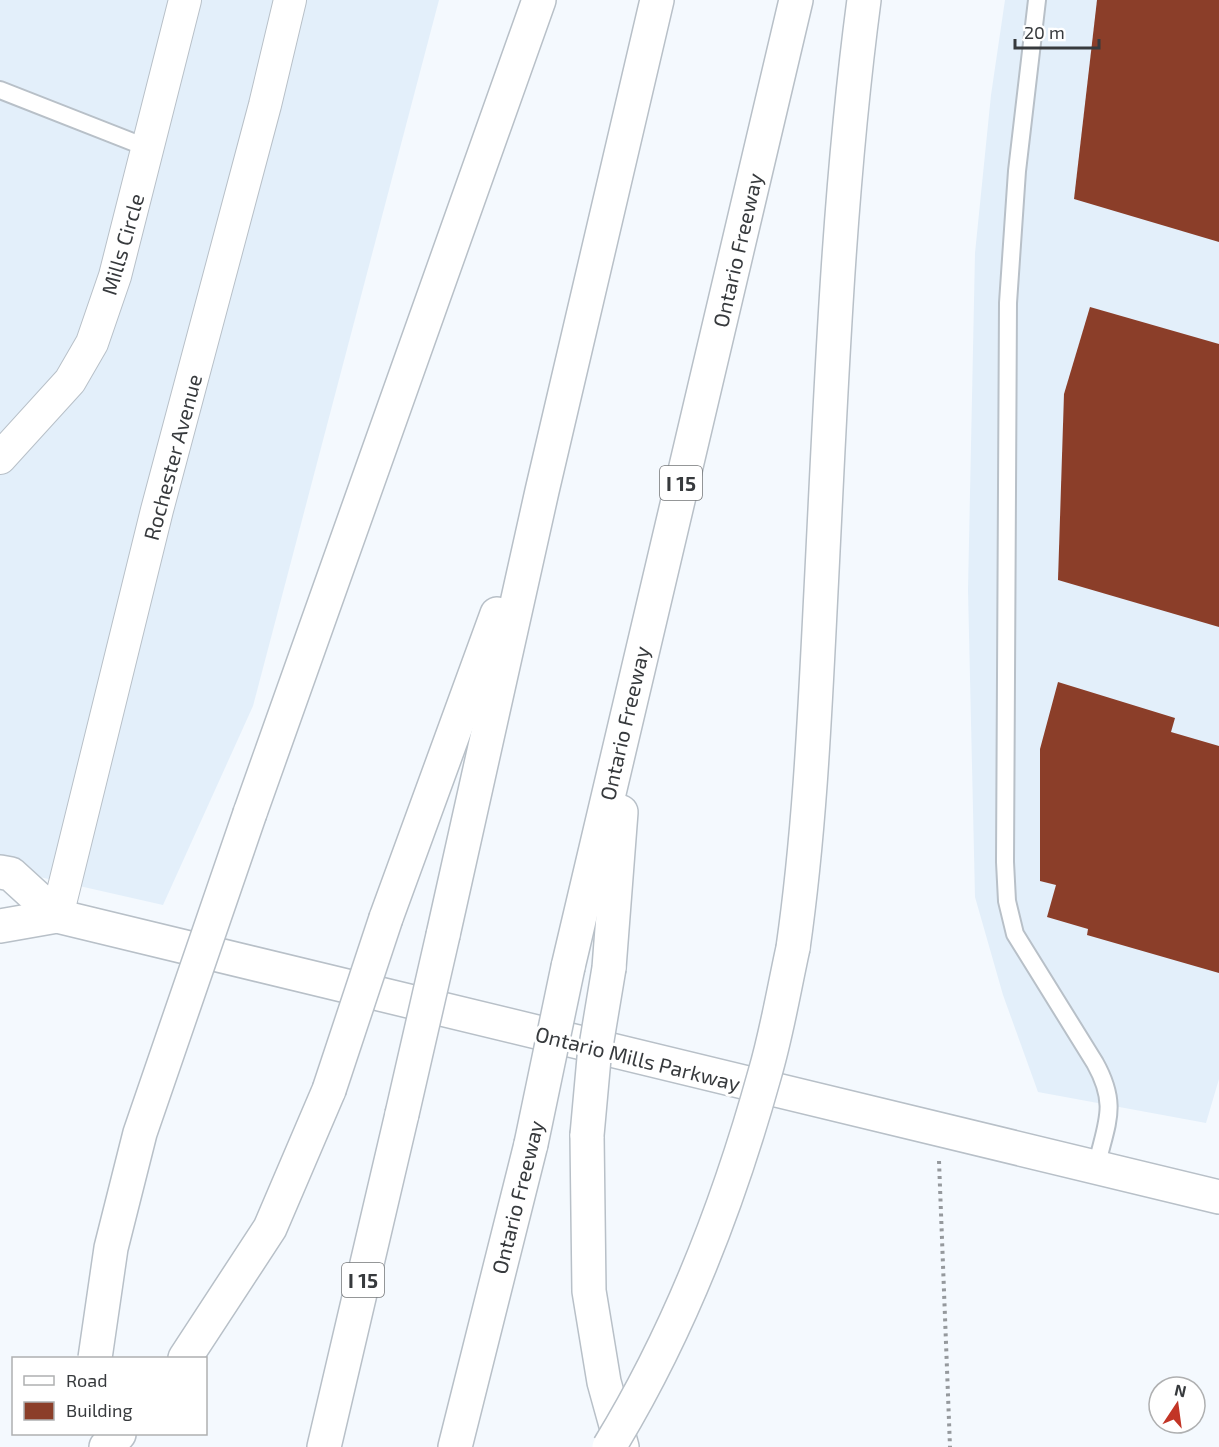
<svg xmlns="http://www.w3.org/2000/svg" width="1219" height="1447" font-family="'Exo 2',sans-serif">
<rect width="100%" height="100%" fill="#f4f9fe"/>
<!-- built -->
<g fill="#e3effa">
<polygon points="0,0 439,0 253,706 163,905 0,868"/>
<polygon points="1005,0 1219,0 1219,1079 1206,1123 1038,1092 1003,995 975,897 968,590 975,253 991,95"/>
</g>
<!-- building -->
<g fill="#8b3e29">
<polygon points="1097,0 1219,0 1219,242 1074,199"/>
<polygon points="1090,307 1219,344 1219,627 1058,580 1064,394"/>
<polygon points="1058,682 1175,718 1171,732 1219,746 1219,973 1087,935 1088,929 1047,917 1056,885 1040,881 1040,749"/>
</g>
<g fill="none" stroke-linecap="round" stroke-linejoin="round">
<defs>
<g id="service">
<path d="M1037,0L1017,171L1008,303L1005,862L1007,901L1015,934L1095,1063C1119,1106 1106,1123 1096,1168"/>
<polyline points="0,90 148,148"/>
</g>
<g id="minor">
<polyline points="0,458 70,381 92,343 115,276 185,0"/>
<polyline points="57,916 157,510 265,105 290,0"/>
</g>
<g id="secondary">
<polyline points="0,872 11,874 57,916"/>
<polyline points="0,926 57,916 1219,1197"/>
</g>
<g id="motorway">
<polyline points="250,813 539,0"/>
<polyline points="386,918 497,614"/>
<polyline points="443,935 542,491 657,0"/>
<path d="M793,948C810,829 815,710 821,591C831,394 838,196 864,0"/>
<polyline points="568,967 796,0"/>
<polyline points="609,968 621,812"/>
<polyline points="587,1135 589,1291 604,1382 622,1447"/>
<polyline points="185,1358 270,1228 329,1090"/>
<polyline points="106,1447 119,1434"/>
<polyline points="324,1447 402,1114"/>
<polyline points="455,1447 531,1144"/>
</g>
</defs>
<!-- service casing -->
<use href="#service" stroke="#b8c0c8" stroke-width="20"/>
<!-- minor casing -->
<use href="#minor" stroke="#b8c0c8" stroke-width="34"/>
<!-- secondary casing -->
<use href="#secondary" stroke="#b8c0c8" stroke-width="36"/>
<!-- motorway casing -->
<use href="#motorway" stroke="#b8c0c8" stroke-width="36"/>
<!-- path -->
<polyline stroke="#95999d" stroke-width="4" stroke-dasharray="3 4.5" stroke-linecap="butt" points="939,1161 950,1447"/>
<!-- service -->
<use href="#service" stroke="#fff" stroke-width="16"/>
<!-- minor -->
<use href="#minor" stroke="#fff" stroke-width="32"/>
<!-- secondary -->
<use href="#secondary" stroke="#fff" stroke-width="33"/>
<!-- motorway -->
<use href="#motorway" stroke="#fff" stroke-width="33"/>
<defs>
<g id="motorway-bridge">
<polyline points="329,1090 386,918"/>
<polyline points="402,1114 443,935"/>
<polyline points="587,1135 594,1058 609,968"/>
<polyline points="531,1144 568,967"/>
<polyline points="95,1358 111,1248 140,1133 250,813"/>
<path d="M609,1447C680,1331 729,1203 765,1073C777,1032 784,989 793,948"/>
</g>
</defs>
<!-- motorway-bridge casing -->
<use href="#motorway-bridge" stroke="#b8c0c8" stroke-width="36" stroke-linecap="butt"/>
<!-- motorway-bridge -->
<use href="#motorway-bridge" stroke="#fff" stroke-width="33"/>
</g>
<g text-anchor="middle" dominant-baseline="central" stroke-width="6" stroke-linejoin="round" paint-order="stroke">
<!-- shield labels -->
<g fill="#fff" stroke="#737577" stroke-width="1.5">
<rect x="660" y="466" width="42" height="34" rx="4.5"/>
<rect x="342" y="1263" width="42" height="34" rx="4.5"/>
</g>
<g font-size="20" font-weight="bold" fill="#373a3d">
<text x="681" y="483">I 15</text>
<text x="363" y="1280">I 15</text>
</g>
<!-- street labels -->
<g font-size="21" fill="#373a3d" stroke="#fff">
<text transform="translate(122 244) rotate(-74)">Mills Circle</text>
<text transform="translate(737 250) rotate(-77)">Ontario Freeway</text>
<text transform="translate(172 457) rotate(-75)">Rochester Avenue</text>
<text transform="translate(624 723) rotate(-77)">Ontario Freeway</text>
<text transform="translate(638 1058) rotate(14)">Ontario Mills Parkway</text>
<text transform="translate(517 1197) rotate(-76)">Ontario Freeway</text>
</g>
</g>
<!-- legend -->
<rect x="12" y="1357" width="195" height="78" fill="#ffffff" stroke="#afb0b1" stroke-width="1.5"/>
<rect x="24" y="1376" width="30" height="9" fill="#ffffff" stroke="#afb0b1" stroke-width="1.5"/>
<text x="66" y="1387" font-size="18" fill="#373a3d">Road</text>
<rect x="24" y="1402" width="30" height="18" fill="#8b3e29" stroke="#afb0b1" stroke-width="1.5"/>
<text x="66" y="1417" font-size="18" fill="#373a3d">Building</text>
<!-- north arrow -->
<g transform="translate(1177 1405) rotate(13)"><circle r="28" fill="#ffffff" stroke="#afb0b1" stroke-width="1.5"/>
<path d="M0-4.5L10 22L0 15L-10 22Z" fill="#c23526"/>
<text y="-9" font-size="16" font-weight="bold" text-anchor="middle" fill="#373a3d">N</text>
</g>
<!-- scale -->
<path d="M1015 39v9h84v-9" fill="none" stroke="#373a3d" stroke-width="3"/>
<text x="1024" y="39" font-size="18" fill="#373a3d" stroke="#ffffff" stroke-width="4.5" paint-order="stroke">20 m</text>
</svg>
